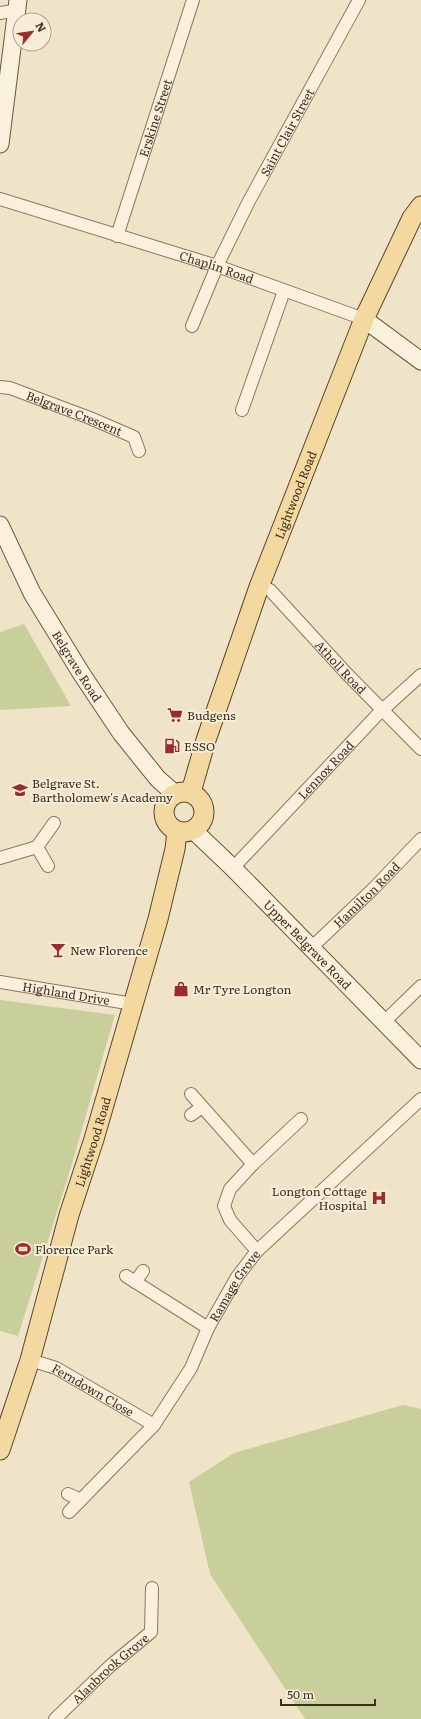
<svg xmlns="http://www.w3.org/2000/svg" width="421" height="1719" font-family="Literata,serif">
<rect width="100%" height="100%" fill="#f0e4c8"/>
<!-- green -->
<g fill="#c9cf9b">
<polygon points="24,624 71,706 0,710 0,632"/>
<polygon points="0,1000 115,1015 71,1167 18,1336 0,1331"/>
<polygon points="403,1405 421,1409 421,1719 305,1719 210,1574 189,1482 234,1453"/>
</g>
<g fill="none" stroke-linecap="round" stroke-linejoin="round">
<defs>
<g id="street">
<polyline points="0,13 18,10"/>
<path id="s1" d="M0,199L217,266L364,319"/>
<path id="s2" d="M117,236L193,0"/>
<path id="s3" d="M192,326L217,266L249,201L359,0"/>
<path id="s4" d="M0,387L10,388L90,418L134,437L139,451"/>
<polyline points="242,410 284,291"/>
<path id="s5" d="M259,587L270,590L347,674L421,749"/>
<polyline points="37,847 54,823"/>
<polyline points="0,858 37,847 48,866"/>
<path id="s6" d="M233,868L378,714L421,675"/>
<path id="s7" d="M311,948L374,888L421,839"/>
<path id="s8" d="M0,982L133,1004"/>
<polyline points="384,1022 421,986"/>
<polyline points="191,1094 253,1164"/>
<polyline points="191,1115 202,1107"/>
<polyline points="257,1251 230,1220 224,1206 230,1189 253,1164 301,1119"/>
<polyline points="126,1276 208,1328"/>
<polyline points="135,1282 143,1271"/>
<path id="s9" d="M30,1360L56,1368L154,1425"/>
<polyline points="68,1494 81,1500"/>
<path id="s10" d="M69,1512L154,1425L191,1368L208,1328L237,1277L257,1251L421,1099"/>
<path id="s11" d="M55,1719L110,1666L151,1632L152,1588"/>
</g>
<g id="secondary">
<polyline points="0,144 18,0"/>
<polyline points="364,319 421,361"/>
<path id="s12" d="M0,525L32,593L81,673L121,733L158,779L174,793"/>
<path id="s13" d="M193,830L233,868L421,1060"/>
</g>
<g id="primary">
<circle cx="184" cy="812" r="20"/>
<path id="s14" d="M191,792L206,740L259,587L364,319L412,218L421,206"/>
<path id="s15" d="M0,1450L30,1360L69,1215L94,1139L158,919L175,849L177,831"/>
</g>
</defs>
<!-- street casing -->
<use href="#street" stroke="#8d765c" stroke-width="14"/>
<!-- secondary casing -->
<use href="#secondary" stroke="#6f573f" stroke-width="19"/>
<!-- primary casing -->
<use href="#primary" stroke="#5b4430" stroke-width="21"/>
<!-- street -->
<use href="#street" stroke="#faf1dc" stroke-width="12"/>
<!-- secondary -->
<use href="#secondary" stroke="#faf1dc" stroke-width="17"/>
<!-- primary -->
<use href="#primary" stroke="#f3d9a0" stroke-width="19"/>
</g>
<!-- icons -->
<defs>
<symbol id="supermarket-bare" viewBox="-9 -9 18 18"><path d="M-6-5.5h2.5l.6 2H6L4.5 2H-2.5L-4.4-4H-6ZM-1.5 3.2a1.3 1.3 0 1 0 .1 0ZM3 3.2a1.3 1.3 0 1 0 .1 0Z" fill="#9e2a2b" stroke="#f7eed8" stroke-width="2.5" paint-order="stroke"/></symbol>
<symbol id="fuel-bare" viewBox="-9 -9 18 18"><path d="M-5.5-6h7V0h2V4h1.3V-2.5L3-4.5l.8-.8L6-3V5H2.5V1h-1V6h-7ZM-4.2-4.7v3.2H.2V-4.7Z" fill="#9e2a2b" stroke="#f7eed8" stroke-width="2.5" paint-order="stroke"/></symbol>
<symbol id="school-bare" viewBox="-9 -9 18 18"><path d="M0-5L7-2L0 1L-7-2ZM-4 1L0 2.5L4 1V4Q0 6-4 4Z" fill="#9e2a2b" stroke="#f7eed8" stroke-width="2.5" paint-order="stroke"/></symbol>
<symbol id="bar-bare" viewBox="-9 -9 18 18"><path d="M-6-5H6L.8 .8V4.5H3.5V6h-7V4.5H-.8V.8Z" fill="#9e2a2b" stroke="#f7eed8" stroke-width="2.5" paint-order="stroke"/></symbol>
<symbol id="shop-bare" viewBox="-9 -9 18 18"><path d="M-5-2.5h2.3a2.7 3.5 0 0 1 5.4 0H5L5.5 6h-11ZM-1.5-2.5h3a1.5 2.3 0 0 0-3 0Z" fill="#9e2a2b" stroke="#f7eed8" stroke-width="2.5" paint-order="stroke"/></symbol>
<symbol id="hospital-bare" viewBox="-9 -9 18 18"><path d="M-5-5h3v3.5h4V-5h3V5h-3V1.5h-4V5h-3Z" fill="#9e2a2b" stroke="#f7eed8" stroke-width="2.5" paint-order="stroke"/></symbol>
<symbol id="stadium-bare" viewBox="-9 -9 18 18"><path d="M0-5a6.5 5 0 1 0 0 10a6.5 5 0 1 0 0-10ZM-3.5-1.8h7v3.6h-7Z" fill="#9e2a2b" stroke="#f7eed8" stroke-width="2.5" paint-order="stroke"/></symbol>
</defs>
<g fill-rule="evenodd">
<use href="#supermarket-bare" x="164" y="704" width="22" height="22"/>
<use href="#fuel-bare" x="161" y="735" width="22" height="22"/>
<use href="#school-bare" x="9" y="779" width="22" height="22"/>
<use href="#bar-bare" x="47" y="939" width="22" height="22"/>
<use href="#shop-bare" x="170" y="978" width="22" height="22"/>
<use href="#hospital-bare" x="368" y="1187" width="22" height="22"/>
<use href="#stadium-bare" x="12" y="1238" width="22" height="22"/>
</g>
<g text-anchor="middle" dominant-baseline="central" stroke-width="4" stroke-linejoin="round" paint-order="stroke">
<!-- street labels -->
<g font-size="12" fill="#3d2e20" stroke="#f7eed8">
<text stroke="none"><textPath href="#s2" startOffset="124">Erskine Street</textPath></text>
<text stroke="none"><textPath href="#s3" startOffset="216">Saint Clair Street</textPath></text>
<text stroke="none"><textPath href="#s1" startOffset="227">Chaplin Road</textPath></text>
<text stroke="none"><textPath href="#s4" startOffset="79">Belgrave Crescent</textPath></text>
<text stroke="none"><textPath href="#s14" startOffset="315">Lightwood Road</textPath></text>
<text stroke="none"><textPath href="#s12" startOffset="161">Belgrave Road</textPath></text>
<text stroke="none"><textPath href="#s5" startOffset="116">Atholl Road</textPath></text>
<text stroke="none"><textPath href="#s6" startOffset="135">Lennox Road</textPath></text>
<text stroke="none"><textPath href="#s7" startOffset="77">Hamilton Road</textPath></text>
<text stroke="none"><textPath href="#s13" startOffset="162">Upper Belgrave Road</textPath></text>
<text stroke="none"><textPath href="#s8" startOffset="67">Highland Drive</textPath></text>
<text stroke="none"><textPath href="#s15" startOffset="322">Lightwood Road</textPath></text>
<text stroke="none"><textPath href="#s10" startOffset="283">Ramage Grove</textPath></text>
<text stroke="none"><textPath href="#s9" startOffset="70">Ferndown Close</textPath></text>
<text stroke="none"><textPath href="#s11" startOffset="75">Alanbrook Grove</textPath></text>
</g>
<!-- poi labels -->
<g font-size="12" fill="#3d2e20" stroke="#f7eed8" text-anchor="start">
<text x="187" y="715">Budgens</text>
<text x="184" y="746">ESSO</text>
<text x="32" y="783">Belgrave St.<tspan x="32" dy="14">Bartholomew's Academy</tspan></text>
<text x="70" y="950">New Florence</text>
<text x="193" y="989">Mr Tyre Longton</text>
<text x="367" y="1191" text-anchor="end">Longton Cottage<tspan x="367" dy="14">Hospital</tspan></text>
<text x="35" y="1249">Florence Park</text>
</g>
</g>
<!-- north arrow -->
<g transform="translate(32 32) rotate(61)"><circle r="19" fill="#f7eed8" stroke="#ada18e"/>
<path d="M0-3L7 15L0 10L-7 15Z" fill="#9e2a2b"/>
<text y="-6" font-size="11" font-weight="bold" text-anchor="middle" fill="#3d2e20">N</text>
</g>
<!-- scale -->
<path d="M281 1699v6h94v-6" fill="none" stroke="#3d2e20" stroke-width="2"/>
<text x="287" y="1699" font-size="12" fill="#3d2e20" stroke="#f7eed8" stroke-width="3" paint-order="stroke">50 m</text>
</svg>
